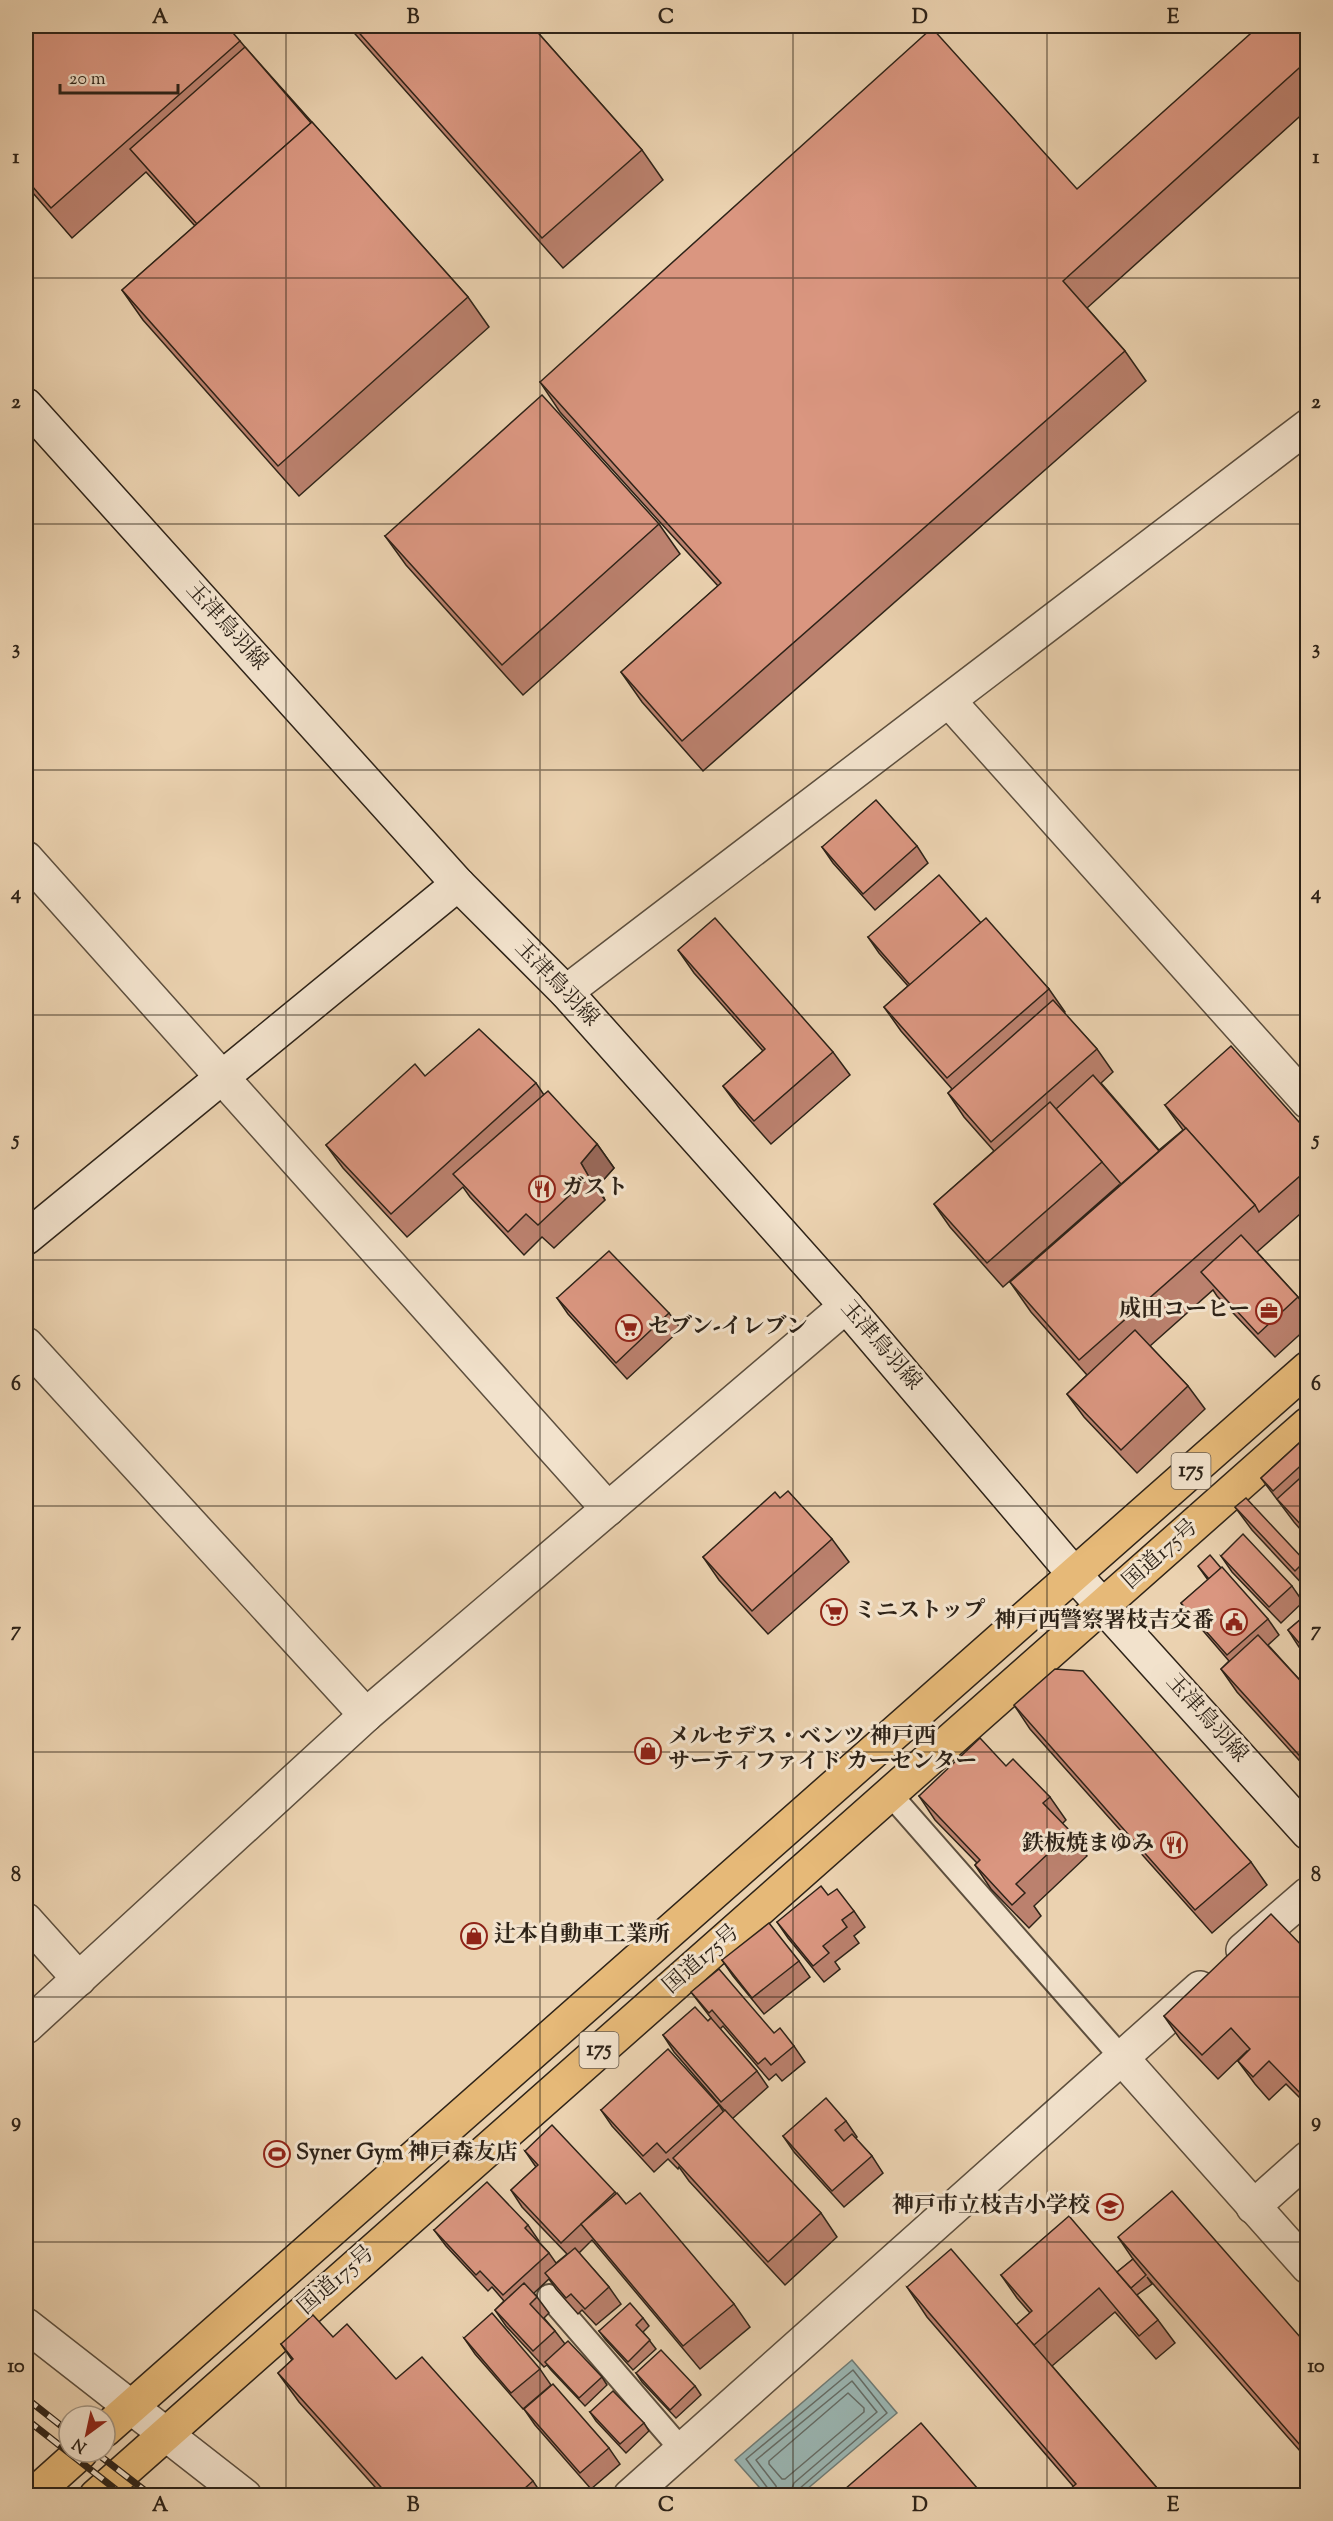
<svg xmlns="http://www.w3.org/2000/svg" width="1333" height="2521" font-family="'Sorts Mill Goudy','Noto Serif JP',serif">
<rect width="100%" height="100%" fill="#ebd2b0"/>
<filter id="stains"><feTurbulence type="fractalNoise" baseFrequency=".00333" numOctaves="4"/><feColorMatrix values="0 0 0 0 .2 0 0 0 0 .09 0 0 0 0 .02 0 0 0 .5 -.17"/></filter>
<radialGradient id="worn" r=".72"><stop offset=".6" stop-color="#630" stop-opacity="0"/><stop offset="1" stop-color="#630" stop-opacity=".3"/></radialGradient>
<!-- water -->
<polygon fill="#9ab6b3" stroke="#6f7b75" stroke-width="1.5" points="852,2360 897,2413 800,2495 766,2495 735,2460"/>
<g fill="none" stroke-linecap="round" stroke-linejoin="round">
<!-- shore -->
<g stroke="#646c66" stroke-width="1.5">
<polygon points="848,2393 864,2408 864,2412 785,2479 782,2479 769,2464 769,2461"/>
<polyline points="770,2496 769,2490 746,2459 853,2370 887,2413 799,2489 797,2496"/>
<polyline points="778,2496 776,2486 756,2460 852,2381 877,2412 794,2483 789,2496"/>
</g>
<defs>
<g id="lane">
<polyline points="890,1794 1121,2057"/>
<polyline points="549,2296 681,2449"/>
</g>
<g id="street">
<polyline points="949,701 1308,1102"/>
<polyline points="26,858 608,1509"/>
<polyline points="566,992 1308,426"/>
<polyline points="26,1344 366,1715"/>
<polyline points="26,1920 79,1979"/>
<polyline points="1243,1950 1308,1894"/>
<polyline points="26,2027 366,1715 846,1306"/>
<polyline points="1121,2057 1308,2267"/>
<polyline points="1253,2207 1308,2158"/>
<polyline points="26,2325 245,2496"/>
<polyline points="630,2496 1200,1988"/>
</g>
<g id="secondary">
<polyline points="26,405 458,884 566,992 846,1306 1074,1574 1308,1833"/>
<polyline points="26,1238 458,884"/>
</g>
<g id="highway">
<polyline points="105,2430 1308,1368"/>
<polyline points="32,2496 81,2452"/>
<polyline points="96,2496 1308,1424"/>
</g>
</defs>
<!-- lane casing -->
<use href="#lane" stroke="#5d4f3e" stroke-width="26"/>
<!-- street casing -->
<use href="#street" stroke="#5d4f3e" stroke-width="36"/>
<!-- secondary casing -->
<use href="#secondary" stroke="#2e2318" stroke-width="36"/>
<!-- highway casing -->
<use href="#highway" stroke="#2e2318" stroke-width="36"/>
<!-- lane -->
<use href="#lane" stroke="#f2e2cc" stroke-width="22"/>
<!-- street -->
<use href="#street" stroke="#f2e2cc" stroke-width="33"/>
<!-- secondary -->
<use href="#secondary" stroke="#f2e2cc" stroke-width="33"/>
<!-- highway -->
<use href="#highway" stroke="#e6b978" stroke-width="33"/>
<defs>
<g id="rail">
<polyline points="26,2398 69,2432"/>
<polyline points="26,2419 124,2496"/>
<polyline points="95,2452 152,2496"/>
</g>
</defs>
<!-- rail casing -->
<use href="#rail" stroke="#2e2318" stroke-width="7"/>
<!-- rail -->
<use href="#rail" stroke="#f2e2cc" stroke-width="4.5" stroke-dasharray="14" stroke-linecap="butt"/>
</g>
<!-- wall -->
<g fill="#bb816e" stroke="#2e2318" stroke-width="1.5">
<polygon points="26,26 240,41 245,47 468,297 489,327 299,496 143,320 122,290 195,226 146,172 72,238 26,185"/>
<polygon points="348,26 532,26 642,150 663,180 563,268"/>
<polygon points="1308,26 1308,109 1087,308 1125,351 1146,381 703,771 642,702 621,672 718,586 560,412 540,382 1077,189"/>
<polygon points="659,524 680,554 523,695 406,565 385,536"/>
<polygon points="917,846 928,863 875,910 833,863 822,847"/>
<polygon points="981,923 1049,989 1065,1012 1064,1013 1097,1049 1113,1072 1101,1083 1159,1150 1183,1130 1165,1105 1308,1132 1308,1207 1257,1252 1298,1297 1308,1311 1308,1327 1275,1357 1217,1296 1213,1290 1150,1346 1188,1386 1205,1409 1137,1473 1084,1417 1067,1394 1087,1375 1031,1312 1010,1282 1119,1186 1119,1185 1003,1287 950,1227 934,1204 994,1151 964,1117 948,1093 952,1089 901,1031 884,1007 908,986 879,953 868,937"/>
<polygon points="678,950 833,1052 850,1075 771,1144 740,1109 723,1086 763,1051 694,973"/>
<polygon points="425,1076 536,1083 544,1095 597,1144 614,1168 598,1186 605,1200 554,1248 542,1237 524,1255 470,1197 463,1187 407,1237 343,1168 326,1145"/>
<polygon points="557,1298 669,1313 681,1329 627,1379 568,1314"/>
<polygon points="1308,1435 1308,1538 1294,1522 1261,1478"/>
<polygon points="780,1498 832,1539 849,1562 768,1634 719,1580 703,1557"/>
<polygon points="1235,1507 1305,1561 1308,1566 1308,1590 1252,1530"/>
<polygon points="1221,1556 1292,1586 1303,1602 1281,1623 1232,1572"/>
<polygon points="1198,1566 1268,1619 1279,1635 1268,1645 1308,1689 1308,1770 1237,1692 1221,1669 1229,1661 1193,1619 1181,1603 1208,1580"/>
<polygon points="1308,1613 1308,1656 1299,1647 1288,1630"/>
<polygon points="1014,1705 1251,1862 1267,1885 1212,1933 1030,1729"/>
<polygon points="1006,1766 1050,1797 1066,1820 1062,1824 1071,1832 1087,1856 1034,1906 1041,1916 1029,1928 991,1889 975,1865 977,1863 935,1820 919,1796"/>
<polygon points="828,1895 854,1911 865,1927 854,1936 859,1943 835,1962 840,1969 824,1982 788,1938 777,1922"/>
<polygon points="1308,1952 1308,2106 1286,2084 1269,2100 1255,2084 1238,2061 1248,2052 1247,2051 1218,2079 1180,2039 1164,2016"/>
<polygon points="722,1960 799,1961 810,1977 764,2014 733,1976"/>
<polygon points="691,1992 774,2033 794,2046 805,2062 782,2081 776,2074 769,2080 723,2026 720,2029 757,2071 768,2087 732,2119 674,2052 663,2035 708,2021 711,2018"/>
<polygon points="719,2105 723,2111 821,2213 837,2237 785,2285 689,2181 679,2167 678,2169 668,2159 654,2172 612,2126 601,2110"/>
<polygon points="846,2121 857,2137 855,2138 872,2156 883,2173 844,2207 794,2152 783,2136"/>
<polygon points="525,2151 615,2192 626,2204 734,2304 750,2327 700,2369 592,2240 579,2253 609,2287 621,2304 596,2325 582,2310 578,2314 556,2289 549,2279 534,2293 549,2313 544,2318 555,2331 565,2344 602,2377 607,2385 585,2406 551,2370 547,2365 544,2367 506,2326 495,2310 504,2301 492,2287 488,2291 446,2246 434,2230 528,2225 539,2241 539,2242 549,2253 556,2263 567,2254 522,2207 511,2190 536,2167"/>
<polygon points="1118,2237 1308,2346 1308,2460 1147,2277 1152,2284 1137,2295 1158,2320 1175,2343 1156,2359 1115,2312 1052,2366 1164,2496 1073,2486 927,2317 907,2287 1016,2325 1030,2313 1017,2298 1001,2275 1117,2272 1133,2259"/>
<polygon points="643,2318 649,2326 643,2332 656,2349 633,2370 605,2339 599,2331"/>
<polygon points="333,2337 396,2379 533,2481 543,2496 383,2496 299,2402 278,2373 292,2360 281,2344"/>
<polygon points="464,2338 540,2369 551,2385 523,2409 475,2354"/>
<polygon points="636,2373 695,2386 701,2395 676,2418 642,2382"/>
<polygon points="524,2409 609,2448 620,2464 591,2489 535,2425"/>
<polygon points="590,2412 644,2423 649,2431 626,2453 596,2421"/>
</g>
<!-- shaded-wall -->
<polygon fill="#99695a" stroke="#2e2318" stroke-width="1.5" points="597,1144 614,1168 598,1186 605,1200 589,1177 581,1163"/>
<!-- building -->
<g fill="#da9680" stroke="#2e2318" stroke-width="1.5">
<polygon points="26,26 227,26 240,41 51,208 26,179"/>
<polygon points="353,26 532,26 642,150 542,238"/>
<polygon points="1259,26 1308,26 1308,60 1063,281 1125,351 682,741 621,672 721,583 540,382 932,28 1077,189"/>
<polygon points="245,47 311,123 197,224 130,149"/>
<polygon points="312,122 468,297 278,466 122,290"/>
<polygon points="542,395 659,524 502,665 385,536"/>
<polygon points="876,800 917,846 863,894 822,847"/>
<polygon points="939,875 981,923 910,985 868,937"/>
<polygon points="715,918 833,1052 754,1121 723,1086 765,1049 678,950"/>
<polygon points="986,918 1049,989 947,1078 884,1007"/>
<polygon points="1053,1000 1097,1049 991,1142 948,1093"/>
<polygon points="479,1029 536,1083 391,1214 326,1145 415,1064 425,1076"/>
<polygon points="1231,1046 1308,1132 1308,1169 1259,1212 1255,1205 1165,1105"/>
<polygon points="1093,1075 1159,1151 1121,1184 1102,1162 1056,1109"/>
<polygon points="548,1091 597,1144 581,1163 589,1177 538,1225 526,1214 508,1232 453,1174"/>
<polygon points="1050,1102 1102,1162 987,1263 934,1204"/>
<polygon points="1186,1128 1255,1205 1079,1360 1010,1282"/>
<polygon points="1241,1235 1298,1297 1258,1334 1201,1272"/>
<polygon points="609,1251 669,1313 616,1363 557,1298"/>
<polygon points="1135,1330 1188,1386 1121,1450 1067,1394"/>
<polygon points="1308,1435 1308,1459 1273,1491 1261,1478"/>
<polygon points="1308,1471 1308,1525 1304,1528 1277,1499"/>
<polygon points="788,1491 832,1539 752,1611 703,1557 775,1492 780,1498"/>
<polygon points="1246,1498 1305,1561 1295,1571 1235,1507"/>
<polygon points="1243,1534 1292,1586 1269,1607 1221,1556"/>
<polygon points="1210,1555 1221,1568 1209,1579 1198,1566"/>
<polygon points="1222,1567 1268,1619 1227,1655 1181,1603"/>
<polygon points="1308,1613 1308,1653 1288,1630"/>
<polygon points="1258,1635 1308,1689 1308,1765 1221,1669"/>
<polygon points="1055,1669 1083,1671 1251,1862 1195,1910 1014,1705"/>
<polygon points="980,1738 1006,1766 1013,1759 1050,1797 1043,1803 1071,1832 1016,1884 1025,1893 1012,1905 975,1865 980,1860 919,1796"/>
<polygon points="821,1886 828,1895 837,1889 854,1911 842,1920 847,1927 823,1946 829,1953 813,1966 777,1922"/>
<polygon points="1271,1914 1308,1952 1308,2090 1302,2095 1269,2061 1253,2077 1238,2061 1250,2049 1231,2028 1202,2055 1164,2016"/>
<polygon points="769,1923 799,1961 752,1998 722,1960"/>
<polygon points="719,1969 774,2033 780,2028 794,2046 771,2065 765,2058 758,2064 712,2010 709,2013 691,1992"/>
<polygon points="695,2007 708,2021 711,2018 757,2071 721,2102 663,2035"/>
<polygon points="668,2049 719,2105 666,2153 657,2143 643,2156 601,2110"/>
<polygon points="826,2098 846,2121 835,2130 844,2141 852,2134 872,2156 832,2191 783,2136"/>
<polygon points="725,2110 821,2213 768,2262 673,2158"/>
<polygon points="552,2125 615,2192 561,2243 511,2190 538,2165 525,2151"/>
<polygon points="1308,2167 1308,2179 1302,2172"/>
<polygon points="487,2182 528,2225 525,2228 549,2253 503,2295 480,2271 476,2275 434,2230"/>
<polygon points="1172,2191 1308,2346 1308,2454 1118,2237"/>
<polygon points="617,2193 626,2204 640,2193 734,2304 683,2346 581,2224"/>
<polygon points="1069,2216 1158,2320 1139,2336 1099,2288 1034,2345 1016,2325 1032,2311 1001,2275"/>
<polygon points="575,2248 609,2287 585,2309 571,2294 566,2298 545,2273"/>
<polygon points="951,2249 1164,2496 1062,2496 1076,2484 907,2287"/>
<polygon points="1133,2259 1146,2275 1131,2288 1117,2272"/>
<polygon points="524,2283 537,2297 530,2304 555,2331 533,2351 495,2310"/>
<polygon points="630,2303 643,2318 636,2325 650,2340 628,2362 599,2331"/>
<polygon points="492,2313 540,2369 511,2393 464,2338"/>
<polygon points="313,2315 333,2337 347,2324 396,2379 422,2357 533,2481 516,2496 389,2496 278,2373 293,2359 281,2344"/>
<polygon points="568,2341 602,2377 579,2398 545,2362"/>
<polygon points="661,2350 695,2386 670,2410 636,2373"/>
<polygon points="553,2384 609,2448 580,2473 524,2409"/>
<polygon points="613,2391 644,2423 620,2444 590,2412"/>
<polygon points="921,2423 984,2496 837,2496"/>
</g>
<!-- grid -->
<path fill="none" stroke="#2e2318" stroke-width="1.5" stroke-opacity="0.55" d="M286,26V2496M540,26V2496M793,26V2496M1047,26V2496M26,278H1308M26,524H1308M26,770H1308M26,1015H1308M26,1260H1308M26,1506H1308M26,1752H1308M26,1997H1308M26,2242H1308"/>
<!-- icons -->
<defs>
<symbol id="restaurant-ring" viewBox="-11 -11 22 22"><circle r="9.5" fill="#f2e2cc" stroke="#8f2418" stroke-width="1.5"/><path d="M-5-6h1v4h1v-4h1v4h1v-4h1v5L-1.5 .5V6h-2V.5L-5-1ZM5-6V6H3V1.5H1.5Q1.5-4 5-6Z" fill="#8f2418"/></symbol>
<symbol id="office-ring" viewBox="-11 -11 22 22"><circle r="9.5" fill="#f2e2cc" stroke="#8f2418" stroke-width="1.5"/><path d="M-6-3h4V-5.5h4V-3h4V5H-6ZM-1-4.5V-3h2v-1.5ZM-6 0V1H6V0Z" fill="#8f2418"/></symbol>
<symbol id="supermarket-ring" viewBox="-11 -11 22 22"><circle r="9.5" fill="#f2e2cc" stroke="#8f2418" stroke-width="1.5"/><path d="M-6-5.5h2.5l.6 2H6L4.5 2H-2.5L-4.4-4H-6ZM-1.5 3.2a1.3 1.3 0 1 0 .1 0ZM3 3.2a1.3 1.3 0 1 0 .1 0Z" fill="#8f2418"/></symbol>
<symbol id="civic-ring" viewBox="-11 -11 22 22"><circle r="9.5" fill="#f2e2cc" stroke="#8f2418" stroke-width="1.5"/><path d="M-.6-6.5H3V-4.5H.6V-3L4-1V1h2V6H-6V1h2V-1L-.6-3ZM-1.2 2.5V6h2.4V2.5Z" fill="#8f2418"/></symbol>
<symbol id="shop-ring" viewBox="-11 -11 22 22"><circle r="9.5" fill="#f2e2cc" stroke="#8f2418" stroke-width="1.5"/><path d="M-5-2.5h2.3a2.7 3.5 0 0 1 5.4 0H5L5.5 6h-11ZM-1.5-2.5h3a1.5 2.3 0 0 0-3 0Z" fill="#8f2418"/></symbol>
<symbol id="stadium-ring" viewBox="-11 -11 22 22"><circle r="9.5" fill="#f2e2cc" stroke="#8f2418" stroke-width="1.5"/><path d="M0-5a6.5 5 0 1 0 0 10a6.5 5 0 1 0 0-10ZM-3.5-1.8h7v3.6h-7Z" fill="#8f2418"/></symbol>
<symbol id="school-ring" viewBox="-11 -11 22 22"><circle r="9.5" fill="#f2e2cc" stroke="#8f2418" stroke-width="1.5"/><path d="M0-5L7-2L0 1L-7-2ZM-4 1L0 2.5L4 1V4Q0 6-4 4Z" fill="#8f2418"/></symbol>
</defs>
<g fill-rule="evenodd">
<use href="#restaurant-ring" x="527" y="1174" width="30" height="30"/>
<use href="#office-ring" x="1254" y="1296" width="30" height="30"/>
<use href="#supermarket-ring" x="614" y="1313" width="30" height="30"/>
<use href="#supermarket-ring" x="819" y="1597" width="30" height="30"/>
<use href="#civic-ring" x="1219" y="1607" width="30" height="30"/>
<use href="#shop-ring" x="633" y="1736" width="30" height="30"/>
<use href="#restaurant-ring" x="1159" y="1830" width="30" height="30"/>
<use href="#shop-ring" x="459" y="1921" width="30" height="30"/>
<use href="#stadium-ring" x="262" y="2139" width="30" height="30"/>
<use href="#school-ring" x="1095" y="2192" width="30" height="30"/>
</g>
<g text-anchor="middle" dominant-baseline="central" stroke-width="6" stroke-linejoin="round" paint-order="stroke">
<!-- shield labels -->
<g fill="#f2e2cc" stroke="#695c4e" stroke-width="1.5">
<rect x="1171.5" y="1453" width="39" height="36" rx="4.5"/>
<rect x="579.5" y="2032" width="39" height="36" rx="4.5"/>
</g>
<g font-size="21" font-weight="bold" fill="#2e2318">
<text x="1191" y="1471">175</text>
<text x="599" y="2050">175</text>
</g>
<!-- street labels -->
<g font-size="22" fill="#2e2318" stroke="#f2e2cc">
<text transform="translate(226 627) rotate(48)">玉津鳥羽線</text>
<text transform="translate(556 984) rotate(46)">玉津鳥羽線</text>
<text transform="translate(880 1346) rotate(49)">玉津鳥羽線</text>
<text transform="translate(1161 1555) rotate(-42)">国道175号</text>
<text transform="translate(1206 1719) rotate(48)">玉津鳥羽線</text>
<text transform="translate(702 1960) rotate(-41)">国道175号</text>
<text transform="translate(337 2281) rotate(-41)">国道175号</text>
</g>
<!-- poi labels -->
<g font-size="22" font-weight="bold" fill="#2e2318" stroke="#f2e2cc" text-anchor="start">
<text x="562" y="1189">ガスト</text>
<text x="1250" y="1311" text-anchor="end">成田コーヒー</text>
<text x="648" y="1328">セブン-イレブン</text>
<text x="854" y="1612">ミニストップ</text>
<text x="1214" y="1622" text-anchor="end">神戸西警察署枝吉交番</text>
<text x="668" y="1738">メルセデス・ベンツ 神戸西<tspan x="668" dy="25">サーティファイド カーセンター</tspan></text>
<text x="1154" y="1845" text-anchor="end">鉄板焼まゆみ</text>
<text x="494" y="1936">辻本自動車工業所</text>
<text x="296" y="2154">Syner Gym 神戸森友店</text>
<text x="1090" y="2207" text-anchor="end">神戸市立枝吉小学校</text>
</g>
</g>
<!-- margin -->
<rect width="1333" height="2521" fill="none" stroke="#ebd2b0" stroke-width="66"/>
<!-- north arrow -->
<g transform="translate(87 2434) rotate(213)"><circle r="28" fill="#f2e2cc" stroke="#a49684" stroke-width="1.5"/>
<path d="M0-4.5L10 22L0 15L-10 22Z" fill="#8f2418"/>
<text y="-9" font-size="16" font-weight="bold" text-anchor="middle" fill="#2e2318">N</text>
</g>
<!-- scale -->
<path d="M60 84v9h118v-9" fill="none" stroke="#2e2318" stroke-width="3"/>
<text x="69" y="84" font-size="18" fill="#2e2318" stroke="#f2e2cc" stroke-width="4.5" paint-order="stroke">20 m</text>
<rect x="33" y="33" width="1267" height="2455" fill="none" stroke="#2e2318" stroke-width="2"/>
<g font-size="20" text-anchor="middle" font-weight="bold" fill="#2e2318">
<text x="160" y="23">A</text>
<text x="413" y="23">B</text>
<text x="666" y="23">C</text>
<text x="920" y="23">D</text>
<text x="1173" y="23">E</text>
<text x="16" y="163">1</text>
<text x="1316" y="163">1</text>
<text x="16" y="408">2</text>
<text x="1316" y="408">2</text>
<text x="16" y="654">3</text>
<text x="1316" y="654">3</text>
<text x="16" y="899">4</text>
<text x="1316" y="899">4</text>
<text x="16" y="1145">5</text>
<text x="1316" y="1145">5</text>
<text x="16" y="1390">6</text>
<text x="1316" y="1390">6</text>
<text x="16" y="1636">7</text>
<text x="1316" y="1636">7</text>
<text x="16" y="1881">8</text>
<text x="1316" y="1881">8</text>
<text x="16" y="2127">9</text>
<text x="1316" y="2127">9</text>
<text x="16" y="2372">10</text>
<text x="1316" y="2372">10</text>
<text x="160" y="2511">A</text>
<text x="413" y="2511">B</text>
<text x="666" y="2511">C</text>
<text x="920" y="2511">D</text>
<text x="1173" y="2511">E</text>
</g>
<rect width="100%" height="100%" filter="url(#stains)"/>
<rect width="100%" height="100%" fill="url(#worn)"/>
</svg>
